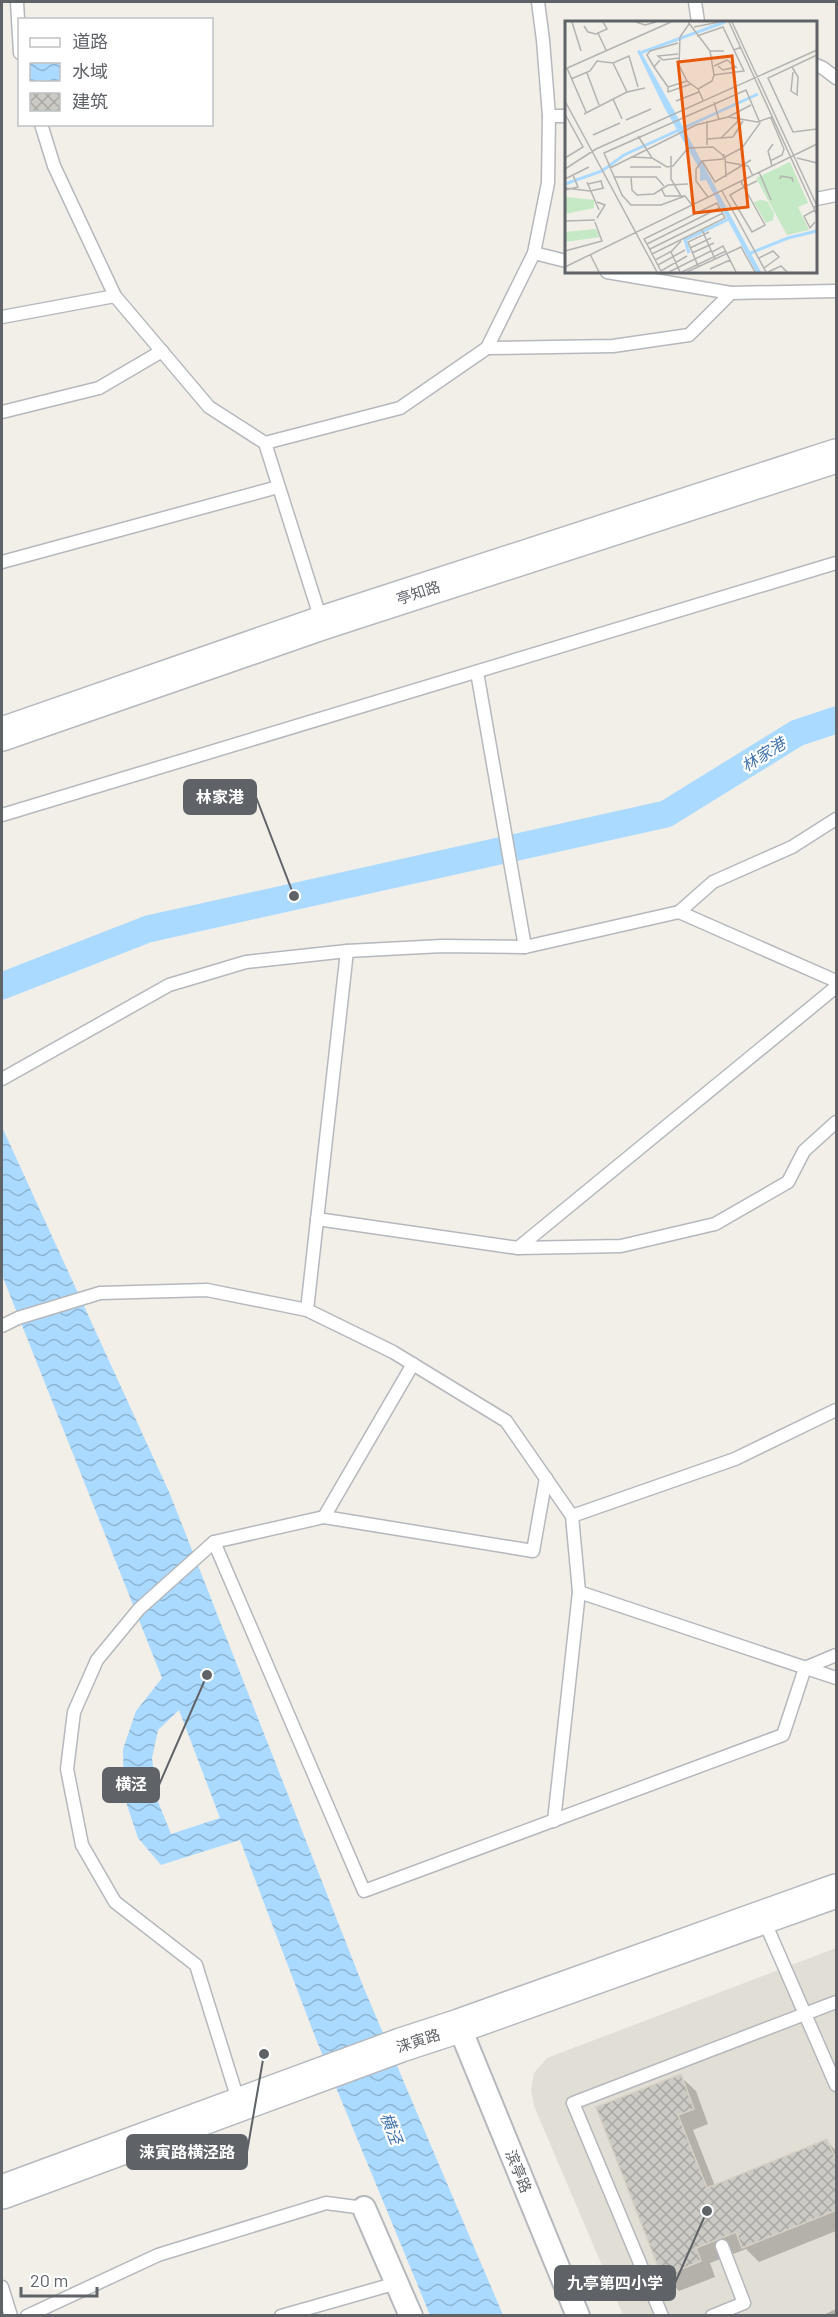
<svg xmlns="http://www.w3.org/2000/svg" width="838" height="2317" font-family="Barlow,'Noto Sans SC',sans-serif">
<defs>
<pattern id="water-waves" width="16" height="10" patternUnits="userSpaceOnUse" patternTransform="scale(1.5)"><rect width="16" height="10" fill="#aadaff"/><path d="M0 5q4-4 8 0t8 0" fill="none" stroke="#8eb4d2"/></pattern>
<pattern id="building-cross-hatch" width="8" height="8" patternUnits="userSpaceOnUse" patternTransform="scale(1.5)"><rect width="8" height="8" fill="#cccac5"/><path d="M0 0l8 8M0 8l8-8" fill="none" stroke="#a9a8a4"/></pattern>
</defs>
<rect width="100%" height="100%" fill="#f1efe8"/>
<!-- education -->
<polygon fill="#e1ded6" points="836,1948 836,2315 623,2315 534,2106 531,2090 534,2073 547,2058"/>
<!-- water -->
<path fill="url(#water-waves)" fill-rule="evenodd" d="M2,1127L170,1494L363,1986L503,2315H430L316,2039L240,1840L161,1865L138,1838L124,1796L123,1749L136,1711L162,1678L2,1275ZM179,1710L220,1818L171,1834L157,1799L152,1758L158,1730Z"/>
<!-- shadow -->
<g fill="#0003">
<polygon points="680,2076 696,2091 708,2124 693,2130 715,2186 827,2141 836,2151 836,2231 759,2262 746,2249 710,2263 715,2277 679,2291 664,2276"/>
<polygon points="836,2309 836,2316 821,2316"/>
</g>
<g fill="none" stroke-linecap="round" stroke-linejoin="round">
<!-- canal -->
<polyline stroke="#aadaff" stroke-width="27" points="2,986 148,929 666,814 797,733 836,720"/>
</g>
<!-- building -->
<polygon fill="url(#building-cross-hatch)" stroke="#d6d1c6" stroke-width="1.5" points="681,2074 694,2109 678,2115 707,2188 827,2139 837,2162 837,2210 742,2248 736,2232 696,2248 701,2261 662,2277 596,2107"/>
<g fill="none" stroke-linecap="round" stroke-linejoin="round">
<defs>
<g id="lane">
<polyline points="17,2 20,53"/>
<polyline points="695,2 698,22"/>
<polyline points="816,65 823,68 836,78"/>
<polyline points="549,116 566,116"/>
<polyline points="41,124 54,166 115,296 209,407 265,443"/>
<polyline points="816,199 836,195"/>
<polyline points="534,253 566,261"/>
<polyline points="607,272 731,293 836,291"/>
<polyline points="2,317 115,296"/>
<polyline points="487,348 613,346 689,335 731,293"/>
<polyline points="2,412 99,388 162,351"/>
<polyline points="2,562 278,487"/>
<polyline points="322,623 265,443 400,408 487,348 534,253 548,183 549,116 543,40 538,2"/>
<polyline points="477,672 525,947"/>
<polyline points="2,815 836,563"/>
<polyline points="679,912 836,981"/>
<polyline points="2,1079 169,985 246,962 347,951 442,946 525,947 679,912 713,882 792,847 836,819"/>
<polyline points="317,1219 518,1248 621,1246 715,1224 788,1182 804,1151 836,1122"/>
<polyline points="518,1248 836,987"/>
<polyline points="307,1310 347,951"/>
<polyline points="2,1326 18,1318 100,1293 207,1290 307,1310 393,1352 506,1421 572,1516 579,1592 554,1821"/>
<polyline points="572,1516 735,1459 836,1410"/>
<polyline points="324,1517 413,1364"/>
<polyline points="214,1542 364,1891 783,1735 805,1668 836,1655"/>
<polyline points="579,1592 836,1678"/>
<polyline points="763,1918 836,2085"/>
<polyline points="239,2103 196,1965 115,1902 82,1845 67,1769 74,1712 97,1660 139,1609 214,1542 324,1517 533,1551 546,1478"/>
<polyline points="2,2287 11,2316"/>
<polyline points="27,2316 158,2255 326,2203 364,2208"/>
<polyline points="281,2316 397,2283"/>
<polyline points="662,2316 573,2103 836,2002"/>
<polyline points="712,2316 744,2303 722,2246"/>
</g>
<g id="street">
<polyline points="459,2026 578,2316"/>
<polyline points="364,2208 411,2316"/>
</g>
<g id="secondary">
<polyline points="2,734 322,623 836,456"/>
<polyline points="2,2192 401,2045 459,2026 836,1891"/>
</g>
</defs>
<!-- lane casing -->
<use href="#lane" stroke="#b5b8bc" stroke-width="15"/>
<!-- street casing -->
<use href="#street" stroke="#b5b8bc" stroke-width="26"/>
<!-- secondary casing -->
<use href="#secondary" stroke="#b6babf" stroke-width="36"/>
<!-- lane -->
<use href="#lane" stroke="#fff" stroke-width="12"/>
<!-- street -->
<use href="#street" stroke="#fff" stroke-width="22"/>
<!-- secondary -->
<use href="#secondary" stroke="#fff" stroke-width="33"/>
</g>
<g text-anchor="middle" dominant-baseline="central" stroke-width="4.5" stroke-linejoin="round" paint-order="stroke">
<!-- street labels -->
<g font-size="15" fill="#5f6368" stroke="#fff">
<text transform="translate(418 592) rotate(-18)">亭知路</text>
<text transform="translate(418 2040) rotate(-18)">涞寅路</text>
<text transform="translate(519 2171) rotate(68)">滨亭路</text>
</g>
<!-- water labels -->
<g font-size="16" font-style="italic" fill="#4174aa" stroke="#fff">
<text transform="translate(763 754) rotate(-32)">林家港</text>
<text transform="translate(392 2128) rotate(68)">横泾</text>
</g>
</g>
<!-- overview -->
<g transform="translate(565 21)">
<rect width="252" height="252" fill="#f1efe8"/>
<path d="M196,179L202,180L209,192L208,199L201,202L189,181Z" fill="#c5e8c5"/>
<path d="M225,141L243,182L233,186L244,209L222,214L191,157ZM0,176L29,179V187L0,193ZM31,208L35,216L0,221V211Z" fill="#c5e8c5"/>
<path d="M75,29L117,104L196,251H191L141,159L135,160V149L99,86L72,30Z" fill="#aadaff"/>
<path fill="none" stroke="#aadaff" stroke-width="3" d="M75,32L160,1M0,163L37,150L59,134L193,73M124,232L120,219L164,198M183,233L223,217L252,210"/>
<path fill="none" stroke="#b3b3b1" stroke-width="1.5" d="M7,1L16,30M71,1L80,4L91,1M123,1L145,30M164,1L252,194M167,1L252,185L249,186M124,3L115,16L114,44L122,60L133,68M19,5L23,11L31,13L42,8L38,1M129,6L154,1M33,12L41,29M132,15L158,6L169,29L176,26M113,33L93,35L98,39L114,37M252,34L203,57L228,111L252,108M95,39L89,46L103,66M48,42L62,71M149,45L162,39L171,46L158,49L153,45M89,46L82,34L85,30L113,22M227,46L233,56L232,74L226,70L228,51M2,47L21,91M0,48L106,1M22,52L34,84M149,54L179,50L169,29M6,58L25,50L32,40L48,42L64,35L73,66M122,60L103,66V71L126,63M48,78L57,98M138,79L133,68L147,60L149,54L145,30H159M0,80L92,251M111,80L134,71M149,81L154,99M0,93L18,126L0,137M19,93L62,71L80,67M164,96L192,101L207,96M61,99L86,88M28,114L55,102M73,115L87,137L102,146L108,145L123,127L148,126L160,136L161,156M156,117L174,99M142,118L168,116L178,100M142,124V100M106,135V158L116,175M66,136L87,137M232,137L252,142M137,140L150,161L186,139M205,140L217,134L219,128L206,97M161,141L183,145L188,155M207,145L203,130L208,123M65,146H96M45,147L131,104L163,96L186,84M0,148L31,128L252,29M194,151L206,179M50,156H91L99,165M66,156L67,169L72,174L89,173L103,164L123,163M0,158L24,146M215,158L216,155L227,157L228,161M22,161L34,189M176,161L179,166L184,175L200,204L187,211L165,174L179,166L192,160M23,163L36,160L38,167M0,167L25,170L39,167M96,167L100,175H120L127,184M0,169L13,166L8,154M157,170L201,251M120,175L96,184H66L57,174L39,132L181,69L195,102L177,127L160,136M143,176L131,160V148L137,140L158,138L159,133M250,189L239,195L245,207L250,201M32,197L40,184L32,181M0,200L30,199M137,209L150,238M82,223L154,187M125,227L146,217M85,228L158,192M0,230L37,220L30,201M147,231L158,225L171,251M127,232L149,222M25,233L34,251M87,233L160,197L152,182L79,218L82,223L87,233L96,250L122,235M194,237L208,230L214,236L199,247M90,239L107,230M93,244L120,229M133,245L123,221L144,211M0,246L252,123M145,248L165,239M104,251L146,230M115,251L106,231L116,220M117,251L161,230M122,251L176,226L190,251M203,251L216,245L222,251"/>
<path fill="#e8590c" fill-opacity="0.15" stroke="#e8590c" stroke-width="3" d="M167,35L183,186L129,192L113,41Z"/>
<rect width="252" height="252" fill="none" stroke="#5f6368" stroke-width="3"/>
</g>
<!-- callouts -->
<path fill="none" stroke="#5f6368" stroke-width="2" d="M294 896L256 797M207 1675L159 1785M264 2054L247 2152M707 2211L675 2283"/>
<g fill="#5f6368" stroke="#fff" stroke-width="2">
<circle cx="294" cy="896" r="6"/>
<circle cx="207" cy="1675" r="6"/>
<circle cx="264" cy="2054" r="6"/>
<circle cx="707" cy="2211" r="6"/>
</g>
<g fill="#5f6368" stroke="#5f6368" stroke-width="2">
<rect x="184" y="780" width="72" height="34" rx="6"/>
<rect x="103" y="1768" width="56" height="34" rx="6"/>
<rect x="127" y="2135" width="120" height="34" rx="6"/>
<rect x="555" y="2266" width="120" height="34" rx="6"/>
</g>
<g font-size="16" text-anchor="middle" font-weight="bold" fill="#fff">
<text x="220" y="803">林家港</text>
<text x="131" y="1790">横泾</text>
<text x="187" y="2158">涞寅路横泾路</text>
<text x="615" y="2289">九亭第四小学</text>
</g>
<!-- border -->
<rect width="838" height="2317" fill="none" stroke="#5f6368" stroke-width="6"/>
<!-- legend -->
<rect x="18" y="18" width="195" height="108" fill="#ffffff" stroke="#bfc1c3" stroke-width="1.5"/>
<rect x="30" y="38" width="30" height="9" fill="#ffffff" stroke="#bfc1c3" stroke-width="1.5"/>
<text x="72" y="48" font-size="18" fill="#5f6368">道路</text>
<rect x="30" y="63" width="30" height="18" fill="url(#water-waves)" stroke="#bfc1c3" stroke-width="1.5"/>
<text x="72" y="78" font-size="18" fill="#5f6368">水域</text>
<rect x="30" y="93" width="30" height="18" fill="url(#building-cross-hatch)" stroke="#bfc1c3" stroke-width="1.5"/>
<text x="72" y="108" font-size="18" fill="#5f6368">建筑</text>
<!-- scale -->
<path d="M21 2287v9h76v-9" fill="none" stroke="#5f6368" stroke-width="3"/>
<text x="30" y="2287" font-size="18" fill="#5f6368" stroke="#ffffff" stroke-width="4.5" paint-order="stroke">20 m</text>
</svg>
